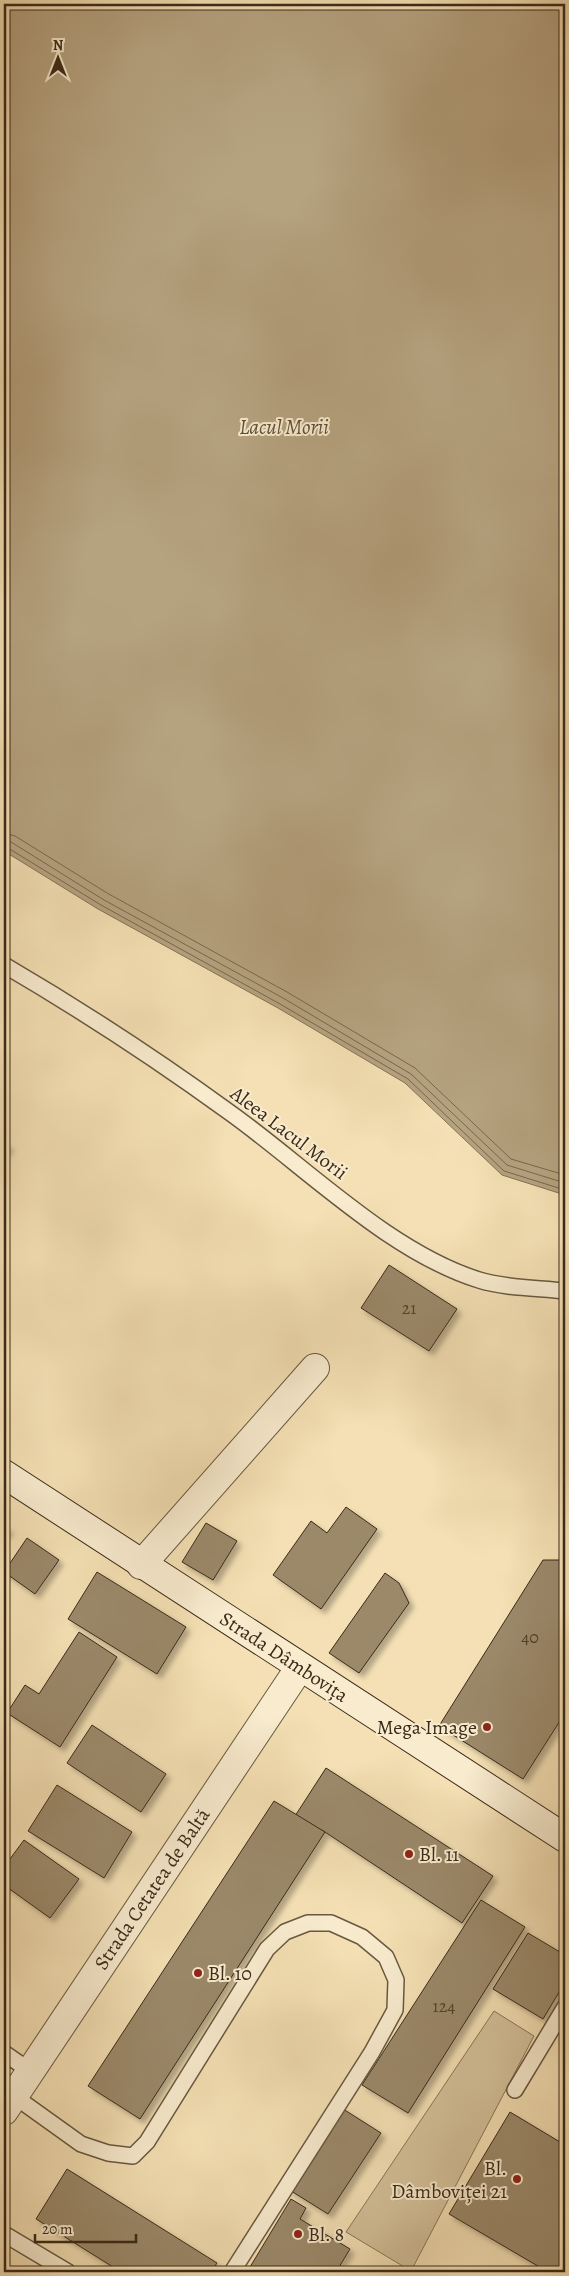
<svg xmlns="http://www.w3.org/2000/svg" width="569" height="2276" font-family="Alegreya,serif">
<defs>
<filter id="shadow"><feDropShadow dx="4.5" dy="4.5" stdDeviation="2.5" flood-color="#0004"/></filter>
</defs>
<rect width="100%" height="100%" fill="#f4e0b4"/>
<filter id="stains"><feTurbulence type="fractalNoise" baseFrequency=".004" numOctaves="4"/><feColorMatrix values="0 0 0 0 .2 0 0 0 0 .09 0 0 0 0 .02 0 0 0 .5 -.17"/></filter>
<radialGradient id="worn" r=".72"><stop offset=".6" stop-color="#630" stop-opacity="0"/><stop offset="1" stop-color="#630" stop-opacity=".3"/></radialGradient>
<!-- green -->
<polygon fill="#d4c19a" stroke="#87765a" points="494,2011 534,2036 411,2271 346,2232"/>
<!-- water -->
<polygon fill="#b5a27f" stroke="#847256" points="4,4 565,4 565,1195 502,1175 405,1083 278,1008 98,909 4,851"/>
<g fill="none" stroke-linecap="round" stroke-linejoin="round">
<!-- shore -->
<g stroke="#78664c" stroke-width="1">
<polyline points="4,833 15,836 107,893 287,992 415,1068 511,1159 565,1175"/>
<polyline points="4,841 11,842 104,900 283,998 411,1074 507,1165 565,1183"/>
<polyline points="4,847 8,848 101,905 280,1004 408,1079 504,1171 565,1190"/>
</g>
</g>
<!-- building -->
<g fill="#9b896a" stroke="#3a2a19" filter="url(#shadow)">
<polygon points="4,1143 9,1146 4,1154"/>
<polygon points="389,1265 457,1309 429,1351 361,1308"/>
<polygon points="346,1507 377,1529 321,1609 273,1575 311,1521 327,1533"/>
<polygon points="206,1523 237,1541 213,1580 182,1562"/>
<polygon points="4,1526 9,1529 4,1536"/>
<polygon points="27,1538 59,1560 35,1594 4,1572"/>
<polygon points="543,1560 565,1560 565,1713 523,1779 439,1726"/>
<polygon points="97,1572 186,1627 157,1674 68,1619"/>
<polygon points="385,1573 399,1583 409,1603 359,1673 329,1653"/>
<polygon points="79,1632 117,1657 60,1747 7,1713 25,1685 39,1694"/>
<polygon points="92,1725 166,1774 141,1812 67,1763"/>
<polygon points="326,1768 493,1876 462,1923 325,1832 295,1816"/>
<polygon points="57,1785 132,1832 104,1878 28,1831"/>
<polygon points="274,1801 325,1832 140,2119 88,2086"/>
<polygon points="24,1840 79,1879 50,1918 4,1885 4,1867"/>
<polygon points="481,1900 525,1927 408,2113 362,2085"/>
<polygon points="528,1933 565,1955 565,1982 543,2019 493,1989"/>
<polygon points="340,2107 381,2133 328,2214 288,2189"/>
<polygon points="510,2112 565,2145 565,2272 548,2272 449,2214"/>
<polygon points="67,2169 217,2263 211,2272 121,2272 36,2219"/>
<polygon points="291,2199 306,2208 300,2219 350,2249 336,2272 247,2272"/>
</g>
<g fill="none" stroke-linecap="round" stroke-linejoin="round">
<defs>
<g id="lane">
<path d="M4,965C81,1010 156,1059 229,1112C305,1166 389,1252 479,1280C504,1288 538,1288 565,1291"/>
<polyline points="4,2053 30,2071"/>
<polyline points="515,2090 565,2007"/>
<polyline points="14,2096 81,2144 108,2153 133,2156 147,2142 267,1949 285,1932 308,1923 331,1923 362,1937 386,1957 396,1980 395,2010 372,2052 232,2272"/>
<polyline points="4,2234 68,2272"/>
</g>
<g id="street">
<polyline points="141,1565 315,1368"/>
<polyline points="4,2111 300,1667"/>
</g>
<polyline id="secondary" points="4,1474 565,1838"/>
</defs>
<!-- lane casing -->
<use href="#lane" stroke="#685840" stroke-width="18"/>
<!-- street casing -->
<use href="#street" stroke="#685840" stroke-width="30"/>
<!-- secondary casing -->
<use href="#secondary" stroke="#3a2a19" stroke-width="30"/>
<!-- lane -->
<use href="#lane" stroke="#f8ebce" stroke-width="15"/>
<!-- street -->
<use href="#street" stroke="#f8ebce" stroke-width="28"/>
<!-- secondary -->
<use href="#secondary" stroke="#f8ebce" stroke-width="28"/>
</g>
<!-- markers -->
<g fill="#8f2418" stroke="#f8ebce" stroke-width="2">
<circle cx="487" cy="1727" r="5"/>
<circle cx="409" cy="1854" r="5"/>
<circle cx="198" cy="1973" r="5"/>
<circle cx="517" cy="2179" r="5"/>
<circle cx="298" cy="2234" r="5"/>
</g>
<g text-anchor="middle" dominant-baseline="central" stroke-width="4" stroke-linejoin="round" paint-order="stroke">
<!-- number labels -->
<g font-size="18" fill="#52422d">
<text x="409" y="1308">21</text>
<text x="530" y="1637">40</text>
<text x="444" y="2006">124</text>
</g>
<!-- street labels -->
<g font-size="20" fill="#3a2a19" stroke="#f8ebce">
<text transform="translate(289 1133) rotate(37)">Aleea Lacul Morii</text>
<text transform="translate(284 1657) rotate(33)">Strada Dâmbovița</text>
<text transform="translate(152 1889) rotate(-56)">Strada Cetatea de Baltă</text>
</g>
<!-- poi labels -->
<g font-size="20" fill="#3a2a19" stroke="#f8ebce" text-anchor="start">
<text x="477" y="1727" text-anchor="end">Mega Image</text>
<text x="419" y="1854">Bl. 11</text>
<text x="208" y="1973">Bl. 10</text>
<text x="507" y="2168" text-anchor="end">Bl.<tspan x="507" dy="23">Dâmboviței 21</tspan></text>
<text x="308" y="2234">Bl. 8</text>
</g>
<!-- water labels -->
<g font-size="21" font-style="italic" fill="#5f4e38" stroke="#f8ebce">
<text x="284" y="427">Lacul Morii</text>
</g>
</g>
<!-- margin -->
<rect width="569" height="2276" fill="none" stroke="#f4e0b4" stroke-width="20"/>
<rect x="5" y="5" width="559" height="2266" fill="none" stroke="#3a2a19" stroke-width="2.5"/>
<rect x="10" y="10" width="549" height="2256" fill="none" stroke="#3a2a19"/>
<!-- north arrow -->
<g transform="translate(58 58)" stroke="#f8ebce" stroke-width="4" paint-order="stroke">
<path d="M0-4L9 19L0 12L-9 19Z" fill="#3a2a19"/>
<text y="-8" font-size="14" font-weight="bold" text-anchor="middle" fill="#3a2a19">N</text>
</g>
<!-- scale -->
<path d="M35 2234v8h101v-8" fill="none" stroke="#3a2a19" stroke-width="2.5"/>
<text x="42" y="2234" font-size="15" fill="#3a2a19" stroke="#f8ebce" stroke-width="4" paint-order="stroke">20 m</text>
<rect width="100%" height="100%" filter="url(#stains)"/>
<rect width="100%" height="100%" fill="url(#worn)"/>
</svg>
